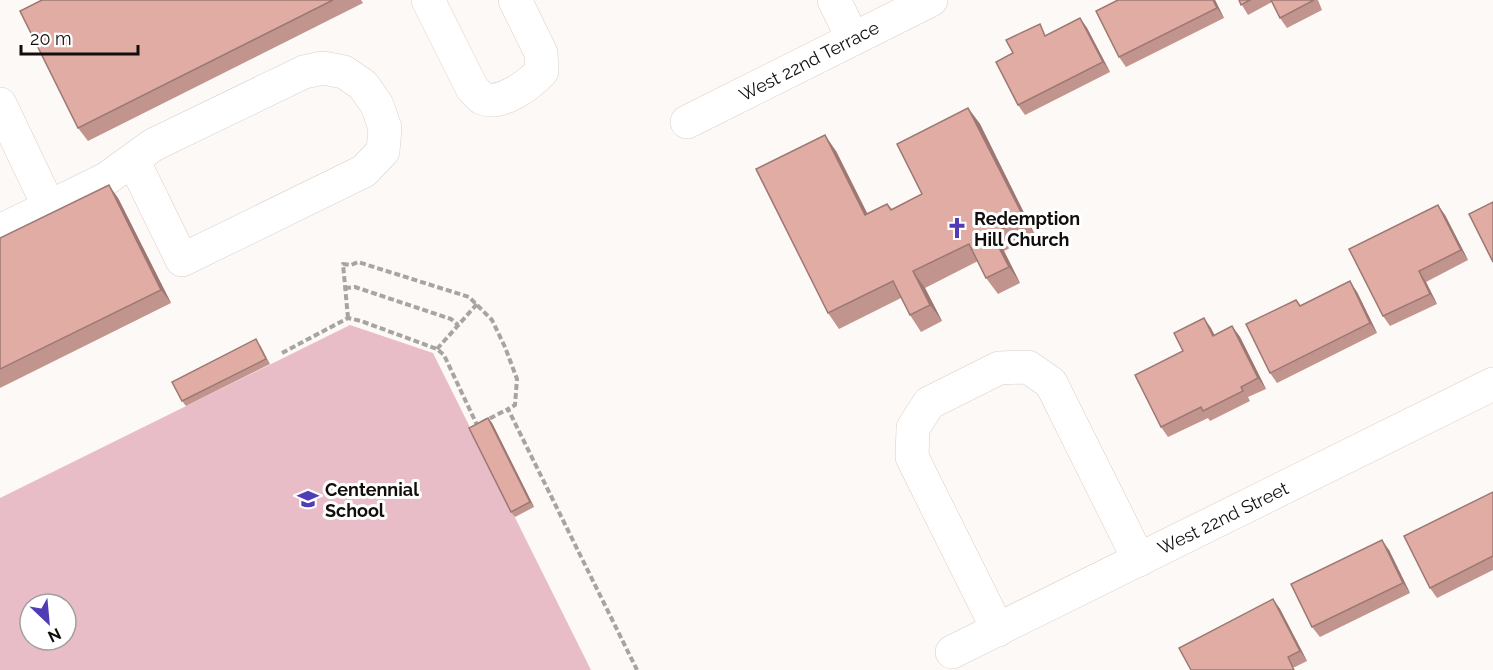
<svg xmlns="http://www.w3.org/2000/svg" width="1493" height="670" font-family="Raleway,sans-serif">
<rect width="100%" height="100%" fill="#fdf9f6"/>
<!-- green -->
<path fill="#e9bdc7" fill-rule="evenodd" d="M350,325L433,353L591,670H0V498ZM30,604H66V640H30Z"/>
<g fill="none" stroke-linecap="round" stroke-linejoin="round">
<defs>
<g id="minor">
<path d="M428,0L472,88C475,91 479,96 482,98C501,107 531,83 542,71L541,53L515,0"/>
<polyline points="834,0 853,39"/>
<polyline points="0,104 49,207"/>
<polyline points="687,122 931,0"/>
<polyline points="0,231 106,179 153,145 304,72 323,68 344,72 363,85 377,105 385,128 383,151 364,171 182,260 133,160"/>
<polyline points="998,630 912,457 913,428 929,403 999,368 1028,367 1051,383 1139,560"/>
<polyline points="952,652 1493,384"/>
</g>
</defs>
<!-- minor casing -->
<use href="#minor" stroke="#dacfc7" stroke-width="34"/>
<!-- path -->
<g stroke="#a8a4a1" stroke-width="4" stroke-dasharray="6 3" stroke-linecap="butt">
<polyline points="345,288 355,287 451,319 458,325"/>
<polyline points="348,318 343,264 351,265 358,262 469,297 492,320 505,347 517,379 515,405 508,409"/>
<polyline points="437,349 477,304"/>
<polyline points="282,353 348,318 361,321 437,349 444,355 477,425 508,409 637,670"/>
</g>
<!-- minor -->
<use href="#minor" stroke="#fff" stroke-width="33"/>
</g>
<!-- wall -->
<g fill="#c1948d">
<polygon points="42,0 361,0 363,3 88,141 78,128"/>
<polygon points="1215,0 1224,18 1126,67 1119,57"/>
<polygon points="1239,0 1318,0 1322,10 1287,28 1280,18 1272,2 1248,15"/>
<polygon points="1080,18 1087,28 1110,72 1025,115 1018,105 1047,35"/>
<polygon points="968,108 980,124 1035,235 1004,251 1020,283 998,294 986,278 978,261 925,288 942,321 921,332 910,315 901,298 839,329 828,313 836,151 867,213 887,204 892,209 922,194"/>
<polygon points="118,198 171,303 0,388 0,238"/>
<polygon points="1445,215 1468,260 1426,282 1437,304 1390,326 1383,316"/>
<polygon points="1357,292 1377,333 1277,383 1270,373 1296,300 1301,306"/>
<polygon points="1204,318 1214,335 1232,326 1240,337 1266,389 1248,397 1250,401 1210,421 1208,418 1168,437 1161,427"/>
<polygon points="260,345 270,364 186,406 182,401"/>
<polygon points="488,418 492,423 534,507 515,517 511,512"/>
<polygon points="1493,492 1493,570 1437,598 1430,588"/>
<polygon points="1389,550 1410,593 1320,637 1312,627"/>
<polygon points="1273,599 1280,609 1307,661 1295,667 1191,670"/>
</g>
<!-- shaded-wall -->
<g fill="#9d7873">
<polygon points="1213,0 1215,0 1224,18 1217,8"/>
<polygon points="1080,18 1087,28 1110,72 1103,62"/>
<polygon points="968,108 980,124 1035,235 1024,218"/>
<polygon points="825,135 836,151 876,231 865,215"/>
<polygon points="109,185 118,198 171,303 161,290"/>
<polygon points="1438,205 1445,215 1468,260 1461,250"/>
<polygon points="992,234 1004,251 1020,283 1009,267"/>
<polygon points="913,271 925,288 942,321 930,305"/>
<polygon points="1419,271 1426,282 1437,304 1430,294"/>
<polygon points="1350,281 1357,292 1377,333 1370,323"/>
<polygon points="1204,318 1211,328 1220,346 1213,336"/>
<polygon points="1232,326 1240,337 1266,389 1258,378"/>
<polygon points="488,418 492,423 534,507 530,502"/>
<polygon points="1382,540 1389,550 1410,593 1403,583"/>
<polygon points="1273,599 1280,609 1307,661 1300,651"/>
</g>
<!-- building -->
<g fill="#e0aca4" stroke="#9d7873" stroke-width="1.5">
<polygon points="42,0 333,0 78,128 20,11"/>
<polygon points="1118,0 1213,0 1217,8 1119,57 1096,11"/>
<polygon points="1239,0 1250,0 1241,5"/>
<polygon points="1271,0 1314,0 1280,18"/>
<polygon points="1080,18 1103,62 1018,105 996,62 1013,53 1006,40 1040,24 1045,36"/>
<polygon points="968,108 1024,218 992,234 1009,267 986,278 969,244 913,271 930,305 910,315 893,281 828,313 756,169 825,135 865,215 887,204 891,210 922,194 897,144"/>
<polygon points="109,185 161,290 0,369 0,238"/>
<polygon points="1493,202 1493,262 1469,214"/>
<polygon points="1438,205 1461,250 1419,271 1430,294 1383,316 1349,249"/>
<polygon points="1350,281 1370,323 1270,373 1246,324 1296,300 1300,306"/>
<polygon points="1204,318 1213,336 1232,326 1258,378 1241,387 1243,391 1203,411 1201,407 1161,427 1135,375 1183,351 1174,333"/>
<polygon points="256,339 266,359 182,401 172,382"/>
<polygon points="488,418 530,502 511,512 469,428"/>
<polygon points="1493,492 1493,556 1430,588 1404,536"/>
<polygon points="1382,540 1403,583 1312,627 1291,584"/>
<polygon points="1273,599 1300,651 1288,657 1294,670 1191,670 1179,648"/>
</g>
<!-- icons -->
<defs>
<symbol id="church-bare" viewBox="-9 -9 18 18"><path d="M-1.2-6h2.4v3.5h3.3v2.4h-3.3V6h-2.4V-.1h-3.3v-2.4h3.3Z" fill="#503cb4" stroke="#fff" stroke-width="2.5" paint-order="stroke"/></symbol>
<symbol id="school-bare" viewBox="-9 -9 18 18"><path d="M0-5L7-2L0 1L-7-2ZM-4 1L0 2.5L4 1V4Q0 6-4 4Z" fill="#503cb4" stroke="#fff" stroke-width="2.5" paint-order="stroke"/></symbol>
</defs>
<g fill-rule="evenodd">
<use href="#church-bare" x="942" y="213" width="30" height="30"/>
<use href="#school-bare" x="293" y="484" width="30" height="30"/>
</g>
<g text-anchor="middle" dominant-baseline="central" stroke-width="6" stroke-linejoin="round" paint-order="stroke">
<!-- street labels -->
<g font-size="18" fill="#110e0b" stroke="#fff">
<text transform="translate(809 61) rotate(-27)">West 22nd Terrace</text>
<text transform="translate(1223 518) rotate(-26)">West 22nd Street</text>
</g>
<!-- poi labels -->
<g font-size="18" font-weight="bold" fill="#110e0b" stroke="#fff" text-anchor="start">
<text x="974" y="218">Redemption<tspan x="974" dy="21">Hill Church</tspan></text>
<text x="325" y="489">Centennial<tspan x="325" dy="21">School</tspan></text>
</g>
</g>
<!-- north arrow -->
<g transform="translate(48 622) rotate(154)"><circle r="28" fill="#ffffff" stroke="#a09f9d" stroke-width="1.5"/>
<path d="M0-4.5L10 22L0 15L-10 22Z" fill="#503cb4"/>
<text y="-9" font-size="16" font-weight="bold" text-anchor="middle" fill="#110e0b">N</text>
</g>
<!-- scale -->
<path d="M21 45v9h117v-9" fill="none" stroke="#110e0b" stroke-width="3"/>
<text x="30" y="45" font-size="18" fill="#110e0b" stroke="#ffffff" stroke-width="4.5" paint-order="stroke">20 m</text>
</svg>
